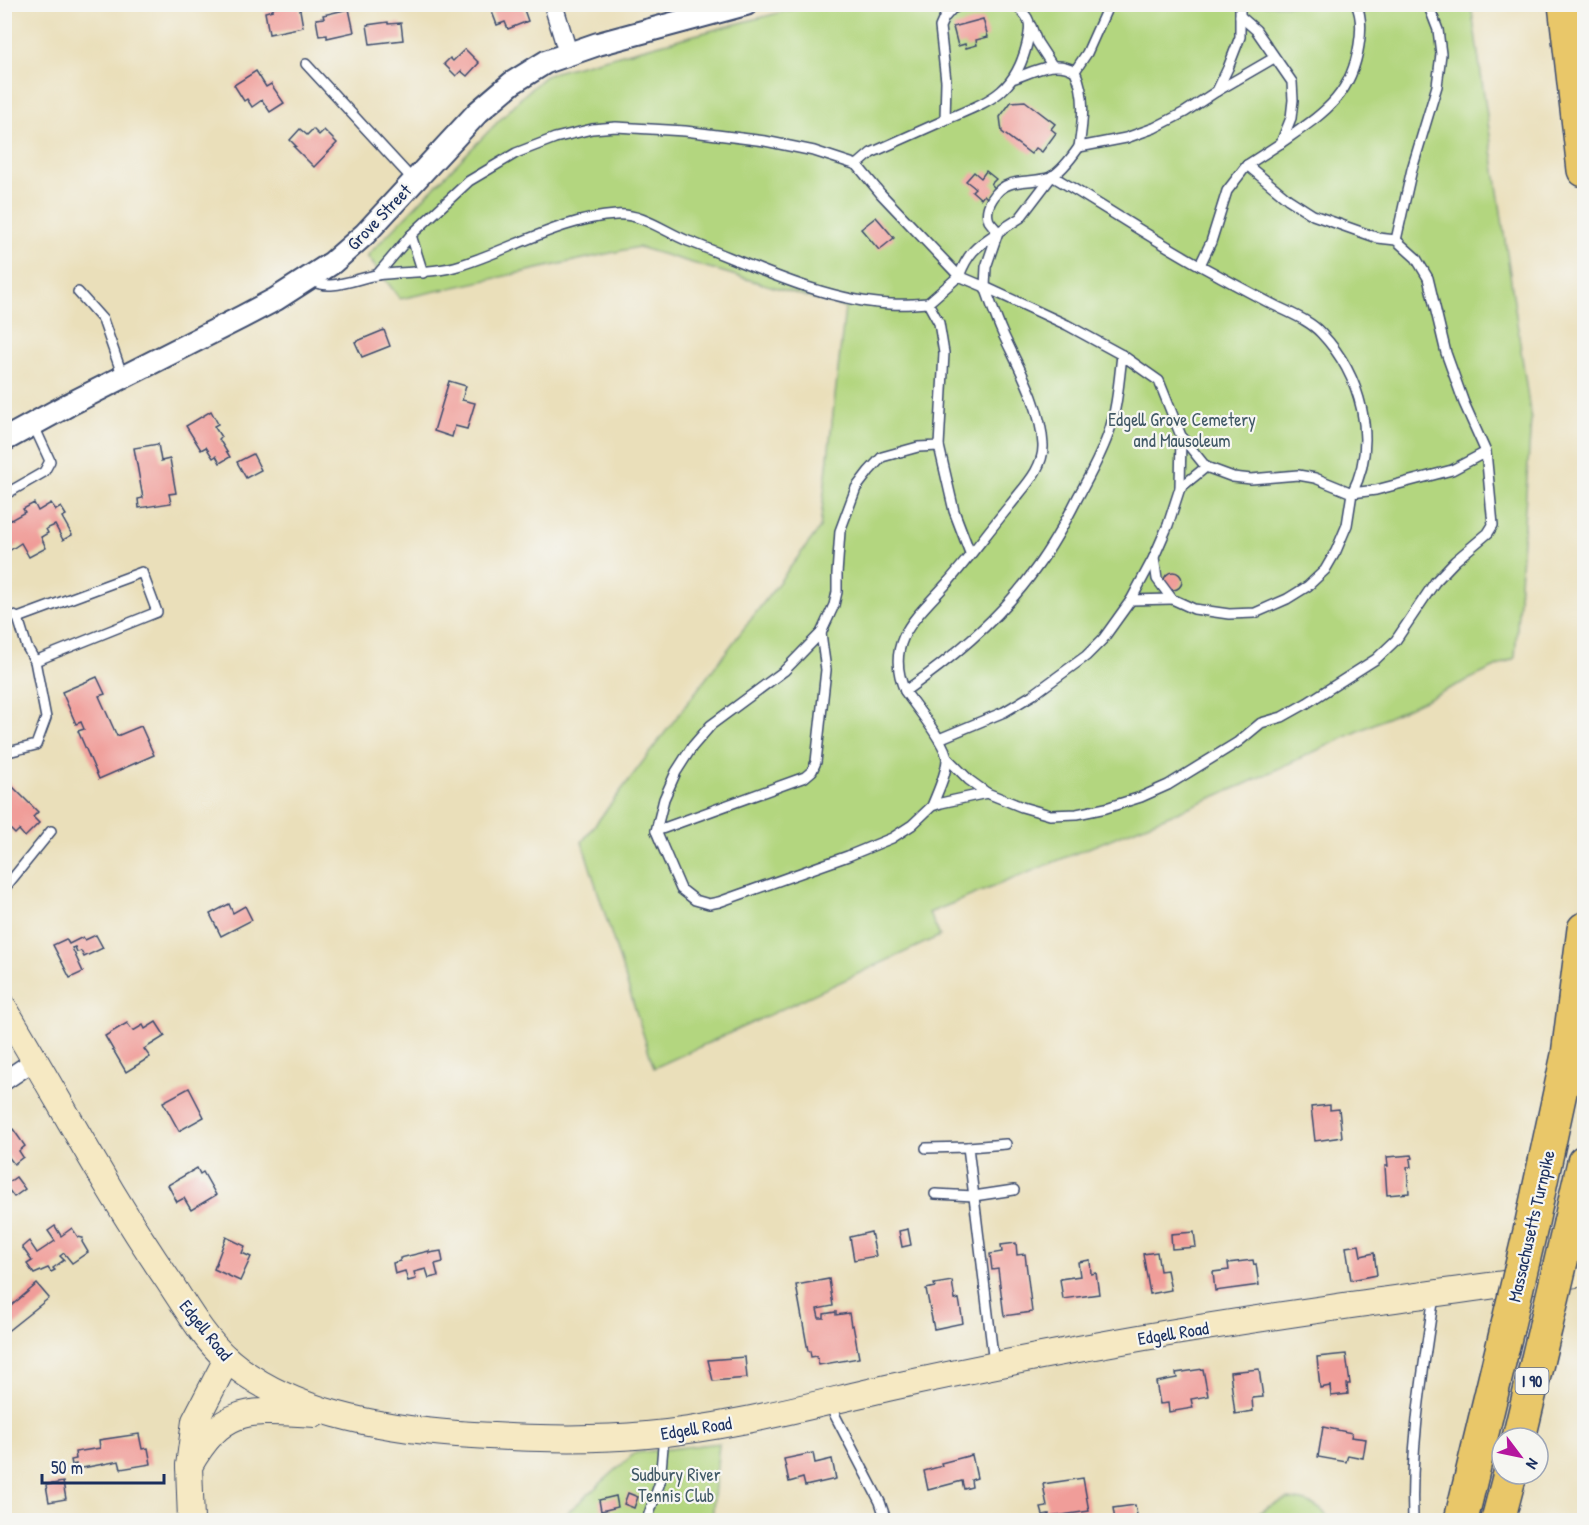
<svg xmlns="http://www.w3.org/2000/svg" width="1589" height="1525" font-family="'Patrick Hand',sans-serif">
<rect width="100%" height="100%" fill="#f6f6f2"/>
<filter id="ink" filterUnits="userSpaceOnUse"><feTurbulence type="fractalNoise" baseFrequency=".0167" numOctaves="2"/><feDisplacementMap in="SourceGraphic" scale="12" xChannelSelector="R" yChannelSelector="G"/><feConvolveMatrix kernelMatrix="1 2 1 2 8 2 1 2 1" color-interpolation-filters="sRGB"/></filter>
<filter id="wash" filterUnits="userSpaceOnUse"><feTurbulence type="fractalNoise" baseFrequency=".008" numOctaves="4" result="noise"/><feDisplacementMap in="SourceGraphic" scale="24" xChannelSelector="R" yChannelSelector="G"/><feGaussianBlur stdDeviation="1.35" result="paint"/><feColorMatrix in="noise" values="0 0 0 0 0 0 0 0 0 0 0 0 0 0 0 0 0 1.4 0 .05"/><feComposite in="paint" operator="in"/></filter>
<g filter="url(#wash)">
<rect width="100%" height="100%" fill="#eadfba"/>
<!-- green -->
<g fill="#b3d67f" stroke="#67826e" stroke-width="1.5">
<polygon points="808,5 1471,5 1531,419 1515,658 1243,785 929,913 940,936 654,1068 582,842 820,528 845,308 638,247 400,299 367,256 522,97 544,77 555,72"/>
<polygon points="719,1443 712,1520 559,1520 635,1453"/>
<path d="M1288,1499C1306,1500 1320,1505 1330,1520H1247L1268,1507Z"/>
</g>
<g id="blocks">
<!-- building -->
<g fill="#f09d99">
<polygon points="289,4 299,4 303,27 269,34 265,12 273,10 273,7"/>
<polygon points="489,4 522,4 528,21 508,29 505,22 497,25"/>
<polygon points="349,9 354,32 327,38 327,35 319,36 316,19 324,18 323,15"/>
<polygon points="983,19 988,37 976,40 977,45 966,48 965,44 958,46 953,27"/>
<polygon points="388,22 388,24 401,23 403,40 370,44 367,25"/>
<polygon points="465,49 479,63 467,76 461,71 456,76 444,64 450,58 453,61"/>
<polygon points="256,71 266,87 271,84 284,103 270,112 262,100 252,107 247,99 244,101 234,85"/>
<polygon points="1025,101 1055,124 1051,129 1056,133 1042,152 1036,148 1031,154 1002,132 1000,117 1011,102"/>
<polygon points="300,129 307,135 313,129 319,135 324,130 337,143 314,167 294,147 296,146 290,140"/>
<polygon points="986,171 996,179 991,184 996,189 988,199 984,195 981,199 972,191 975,188 966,181 974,172 981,178"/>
<polygon points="876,217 894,238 879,250 861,229"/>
<polygon points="384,330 390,346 362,357 355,342"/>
<polygon points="449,381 466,386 462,400 475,403 467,429 455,426 452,437 434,431"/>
<polygon points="211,411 218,424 214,426 221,437 219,439 230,457 220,463 216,456 213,458 206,447 201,450 186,426"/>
<polygon points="158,444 161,461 170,459 176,493 169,494 171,503 139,508 138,499 143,498 134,448"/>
<polygon points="253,454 261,470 246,478 237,462"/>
<polygon points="34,503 38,511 51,503 56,510 61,507 66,515 62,517 72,535 63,540 55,525 46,529 48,533 41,537 46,548 29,557 21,543 9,551 4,544 4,527 8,525 7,522 25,512 23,509"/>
<circle cx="1173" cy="581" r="9"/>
<polygon points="97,677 105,694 99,696 117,736 141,726 154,755 99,779 78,731 84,729 81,722 76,724 62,692"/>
<polygon points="4,778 38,812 33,817 39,823 25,837 19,830 15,834 4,823"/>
<polygon points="229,904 233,913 245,906 252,920 221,936 210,914"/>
<polygon points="96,935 103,948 84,957 81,951 77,952 75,947 72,948 83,972 70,978 53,945 66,939 69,944 83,937 85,940"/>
<polygon points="156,1022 165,1036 144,1049 150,1057 126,1072 105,1036 127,1023 133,1031 143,1025 145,1029"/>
<polygon points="189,1088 204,1117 179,1131 163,1102"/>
<polygon points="1330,1105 1330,1110 1339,1109 1342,1137 1315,1141 1311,1107"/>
<polygon points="13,1129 25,1146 19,1151 23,1157 14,1164 4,1151 4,1136"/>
<polygon points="1412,1155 1413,1158 1410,1159 1411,1167 1407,1167 1409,1193 1387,1195 1385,1166 1388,1166 1387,1157"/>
<polygon points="197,1168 200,1174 203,1172 216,1195 191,1210 184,1198 177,1202 168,1185"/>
<polygon points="16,1177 25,1189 14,1197 5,1185"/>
<polygon points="55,1226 61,1236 72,1228 78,1237 83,1238 82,1242 88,1252 72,1263 64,1253 60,1256 64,1260 53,1268 55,1270 51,1272 48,1268 34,1274 27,1264 32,1261 22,1247 29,1241 37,1253 55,1241 48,1231"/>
<polygon points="908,1229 911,1245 902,1247 899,1231"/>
<polygon points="871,1232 876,1256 854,1260 850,1237"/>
<polygon points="1194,1232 1196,1247 1172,1249 1171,1234"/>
<polygon points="226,1237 245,1246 242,1253 251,1257 240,1281 214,1269"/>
<polygon points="1016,1243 1017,1255 1025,1254 1032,1312 1004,1316 998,1269 992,1270 990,1254 1002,1252 1001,1245"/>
<polygon points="1359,1245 1361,1256 1374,1253 1377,1275 1351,1280 1346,1247"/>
<polygon points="429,1251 429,1253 441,1251 443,1262 435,1264 438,1276 429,1278 426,1269 414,1272 416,1279 408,1281 405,1271 395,1274 393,1263 400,1261 400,1258"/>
<polygon points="1157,1252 1160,1271 1167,1270 1171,1290 1150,1294 1143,1254"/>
<polygon points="1090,1260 1091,1274 1096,1273 1099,1294 1063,1299 1060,1279 1080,1276 1078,1262"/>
<polygon points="1253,1260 1254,1265 1256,1264 1259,1285 1215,1291 1213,1272 1229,1270 1228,1263"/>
<polygon points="829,1279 833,1306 817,1309 819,1318 824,1318 824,1314 836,1312 836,1315 849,1313 851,1326 853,1325 859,1358 819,1365 817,1356 811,1357 810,1351 808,1351 796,1285"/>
<polygon points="952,1281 955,1300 959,1299 963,1323 934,1329 926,1289 935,1287 934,1284"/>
<polygon points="37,1284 49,1298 5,1333 5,1311"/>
<polygon points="1346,1354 1350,1384 1347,1384 1348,1394 1331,1396 1330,1386 1320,1388 1317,1357"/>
<polygon points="745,1357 747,1378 713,1381 708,1360"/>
<polygon points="1203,1369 1208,1396 1191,1399 1193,1408 1169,1412 1168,1403 1160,1404 1156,1382 1177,1378 1176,1373"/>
<polygon points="1259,1369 1263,1397 1252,1398 1253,1411 1235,1414 1230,1372"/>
<polygon points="1323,1427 1352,1433 1351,1437 1366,1439 1363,1458 1348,1455 1346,1462 1318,1457"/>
<polygon points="139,1434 142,1449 148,1448 151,1464 121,1469 119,1461 77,1469 76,1464 72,1465 71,1460 76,1459 75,1452 100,1448 99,1440"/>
<polygon points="813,1453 815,1463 832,1459 836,1479 805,1486 803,1478 789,1482 784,1459"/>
<polygon points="972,1455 977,1478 971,1480 972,1487 964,1489 962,1481 928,1490 924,1471 942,1466 941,1463"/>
<polygon points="1083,1478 1089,1511 1049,1517 1049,1514 1043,1515 1041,1508 1047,1507 1043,1484"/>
<polygon points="63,1482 66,1499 49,1502 46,1485"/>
<polygon points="628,1493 638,1497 634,1508 624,1504"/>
<polygon points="616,1496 618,1507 601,1511 599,1500"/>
<polygon points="1135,1505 1138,1520 1115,1520 1113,1508"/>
</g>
</g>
</g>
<g filter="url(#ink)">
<use href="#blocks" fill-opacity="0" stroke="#3a496c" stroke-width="1.5"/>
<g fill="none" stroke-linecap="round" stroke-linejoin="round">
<defs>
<g id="service">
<path d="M963,4L952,9L944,18L940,27L946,81L945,120C989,101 1015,94 1027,44C1032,23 1031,17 1013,4"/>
<path d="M1109,4L1087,53L1075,71C1086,95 1083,121 1079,147L1126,138L1154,128L1185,112L1217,91L1228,68L1240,37V4"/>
<path d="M1240,16L1256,30L1292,82L1293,100L1291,118L1281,143C1322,114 1351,98 1359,45C1361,33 1362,16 1356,4"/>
<polyline points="1031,26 1037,42 1052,65"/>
<polyline points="306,64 414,181"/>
<path d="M1015,78C1035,71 1055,59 1075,71"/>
<polyline points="1217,91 1274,58"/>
<path d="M945,120L871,153L857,165L881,194L959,276C969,251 976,247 998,232C995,228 991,224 989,221C983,207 997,188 1010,184C1022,180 1037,182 1051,177C1062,171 1072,157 1079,147"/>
<polyline points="1247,165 1281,143"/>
<polyline points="1396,240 1412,169 1437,86 1441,54 1438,30 1428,4"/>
<polyline points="1200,265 1211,242 1227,191 1247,165 1288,199 1313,215 1378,238 1396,240 1416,258 1428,278 1446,353 1464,403 1486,452"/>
<polyline points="423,273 411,235 469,181 516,153 555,138 592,129 616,127 685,131 765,141 814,151 857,165"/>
<polyline points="377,275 411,235"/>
<path d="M310,280C330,292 354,279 376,275C404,271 433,274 461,265C512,249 563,218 616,215C642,213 665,232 688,241C749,264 826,302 891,304C903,305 916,304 928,303"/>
<polyline points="78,292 103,320 123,377"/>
<polyline points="939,446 954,511 970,553"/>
<polyline points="1180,488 1206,467 1181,436"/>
<polyline points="4,495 44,472 50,461 33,424"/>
<polyline points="1154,557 1131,600 1172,599"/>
<polyline points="4,611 18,618 142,572 157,612 35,661"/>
<path d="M905,691C883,641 918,616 948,582C970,557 990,529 1011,504C1024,487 1044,468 1043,445C1041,406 1019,368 1003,334C996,319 991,303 985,287L1067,325L1122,355"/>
<polyline points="939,739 1004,712 1034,694 1086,656 1103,639 1131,600"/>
<polyline points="4,753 36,745 46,718 35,661 27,647 18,618"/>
<polyline points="947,758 969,780 987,793"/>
<path d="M932,806C938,791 946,775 947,760C948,745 914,705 905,691C954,657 1002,617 1037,567C1053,545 1066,521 1078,497C1089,477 1100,457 1108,435C1117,410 1119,381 1122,355L1159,381L1181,436L1180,488L1168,525L1154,557L1157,579L1172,599L1194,609L1229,614L1255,613L1287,599L1308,586L1325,570L1336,551L1347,525L1352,493L1376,490L1452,470L1486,452L1493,525L1488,533L1455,561L1435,582L1396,640L1376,659L1307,703L1282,717L1261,723L1238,742L1168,785L1141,797L1106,808L1077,814L1050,815L1022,807L987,793L941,803L932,806L912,825L892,838L848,856L719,902L709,904L695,900L681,889L656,831L664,799L676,772L692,747L711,725L784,671L821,633L834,605L837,592V574L840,531L856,488L869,471L882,457L918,447L939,446L944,353L939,323L928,303L959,276L985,287L986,267L998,232L1020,218L1052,176C1102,205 1150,238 1201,266C1227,280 1252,294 1278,307C1292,314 1310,321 1321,333C1361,375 1379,441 1352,493L1315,478L1298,475L1251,479L1233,477L1206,467"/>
<polyline points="656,831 805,777 812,771 816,762 826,670 821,633"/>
<polyline points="4,889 51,831"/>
<polyline points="926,1148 968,1147"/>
<polyline points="935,1194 974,1196 1014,1190"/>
<polyline points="994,1364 968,1147 1006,1144"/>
<polyline points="829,1404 880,1502 886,1520"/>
<polyline points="647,1520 660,1482 664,1435"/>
<path d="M1413,1520C1410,1445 1423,1371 1434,1296"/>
</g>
<g id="minor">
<polyline points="553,4 568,53"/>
<polyline points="4,1081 35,1060"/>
</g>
<polyline id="tertiary" points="4,440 68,405 242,317 276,299 332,263 365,234 478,112 512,83 546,62 598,44 746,4"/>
<g id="secondary">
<path d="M4,1008C59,1099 108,1193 168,1280C186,1307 203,1338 228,1360C288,1412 380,1428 457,1434C520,1438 584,1441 647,1435C728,1428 808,1406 887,1388C972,1369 1059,1352 1145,1337C1291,1312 1438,1293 1584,1273"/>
<path d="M189,1466C225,1403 251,1411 315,1414"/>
<polyline points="191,1520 189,1466 195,1421 227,1359"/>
</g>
<g id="motorway">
<polyline points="1565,4 1584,170"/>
<polyline points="1570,1223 1584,1162"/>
<polyline points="1531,1227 1568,1055 1584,929"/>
<polyline points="1519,1438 1546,1325"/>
<polyline points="1461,1520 1507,1329"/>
<polyline points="1498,1520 1510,1474"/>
</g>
</defs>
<!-- service casing -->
<use href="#service" stroke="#3a496c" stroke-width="12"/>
<!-- minor casing -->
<use href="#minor" stroke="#3a496c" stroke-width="21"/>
<!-- tertiary casing -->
<use href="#tertiary" stroke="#3a496c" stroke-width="26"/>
<!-- secondary casing -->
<use href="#secondary" stroke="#3a496c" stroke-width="28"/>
<!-- motorway casing -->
<use href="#motorway" stroke="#3a496c" stroke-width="36"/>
<!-- service -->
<use href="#service" stroke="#fff" stroke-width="9"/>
<!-- minor -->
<use href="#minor" stroke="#fff" stroke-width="18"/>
<!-- tertiary -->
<use href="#tertiary" stroke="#fff" stroke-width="22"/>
<!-- secondary -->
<use href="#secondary" stroke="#f6e9c3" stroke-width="26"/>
<!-- motorway -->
<use href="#motorway" stroke="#e9c769" stroke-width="33"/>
<defs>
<g id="motorway-bridge">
<polyline points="1546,1325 1570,1223"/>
<polyline points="1507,1329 1531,1227"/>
</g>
</defs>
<!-- motorway-bridge casing -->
<use href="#motorway-bridge" stroke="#3a496c" stroke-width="36" stroke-linecap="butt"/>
<!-- motorway-bridge -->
<use href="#motorway-bridge" stroke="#e9c769" stroke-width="33"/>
</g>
</g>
<g text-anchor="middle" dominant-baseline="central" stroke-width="4.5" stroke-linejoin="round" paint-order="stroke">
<!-- shield labels -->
<rect fill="#f6f6f2" stroke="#5d6b8a" stroke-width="1.5" x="1515.5" y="1368" width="33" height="26" rx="4.5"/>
<g font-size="16" font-weight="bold" fill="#1b2f5e">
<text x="1532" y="1381">I 90</text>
</g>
<!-- street labels -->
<g font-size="18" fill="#1b2f5e" stroke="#f6f6f2">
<text transform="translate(379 217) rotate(-46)">Grove Street</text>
<text transform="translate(1531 1226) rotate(-77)">Massachusetts Turnpike</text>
<text transform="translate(206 1330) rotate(51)">Edgell Road</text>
<text transform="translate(1173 1333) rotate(-9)">Edgell Road</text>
<text transform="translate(696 1428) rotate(-9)">Edgell Road</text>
</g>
<!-- park labels -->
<g font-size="18" fill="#415966" stroke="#f6f6f2">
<text x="1182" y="419">Edgell Grove Cemetery<tspan x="1182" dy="21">and Mausoleum</tspan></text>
<text x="676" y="1474">Sudbury River<tspan x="676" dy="21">Tennis Club</tspan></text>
</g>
</g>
<!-- margin -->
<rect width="1589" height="1525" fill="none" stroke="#f6f6f2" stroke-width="24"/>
<!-- north arrow -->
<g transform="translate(1520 1456) rotate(122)"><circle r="28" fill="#f6f6f2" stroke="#9ea6b7" stroke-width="1.5"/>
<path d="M0-4.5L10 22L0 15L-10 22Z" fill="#b5179e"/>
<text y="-9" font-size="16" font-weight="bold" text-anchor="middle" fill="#1b2f5e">N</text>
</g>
<!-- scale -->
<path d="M42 1474v9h122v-9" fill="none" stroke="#1b2f5e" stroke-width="3"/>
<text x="51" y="1474" font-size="18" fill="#1b2f5e" stroke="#f6f6f2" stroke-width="4.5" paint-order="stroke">50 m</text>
</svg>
